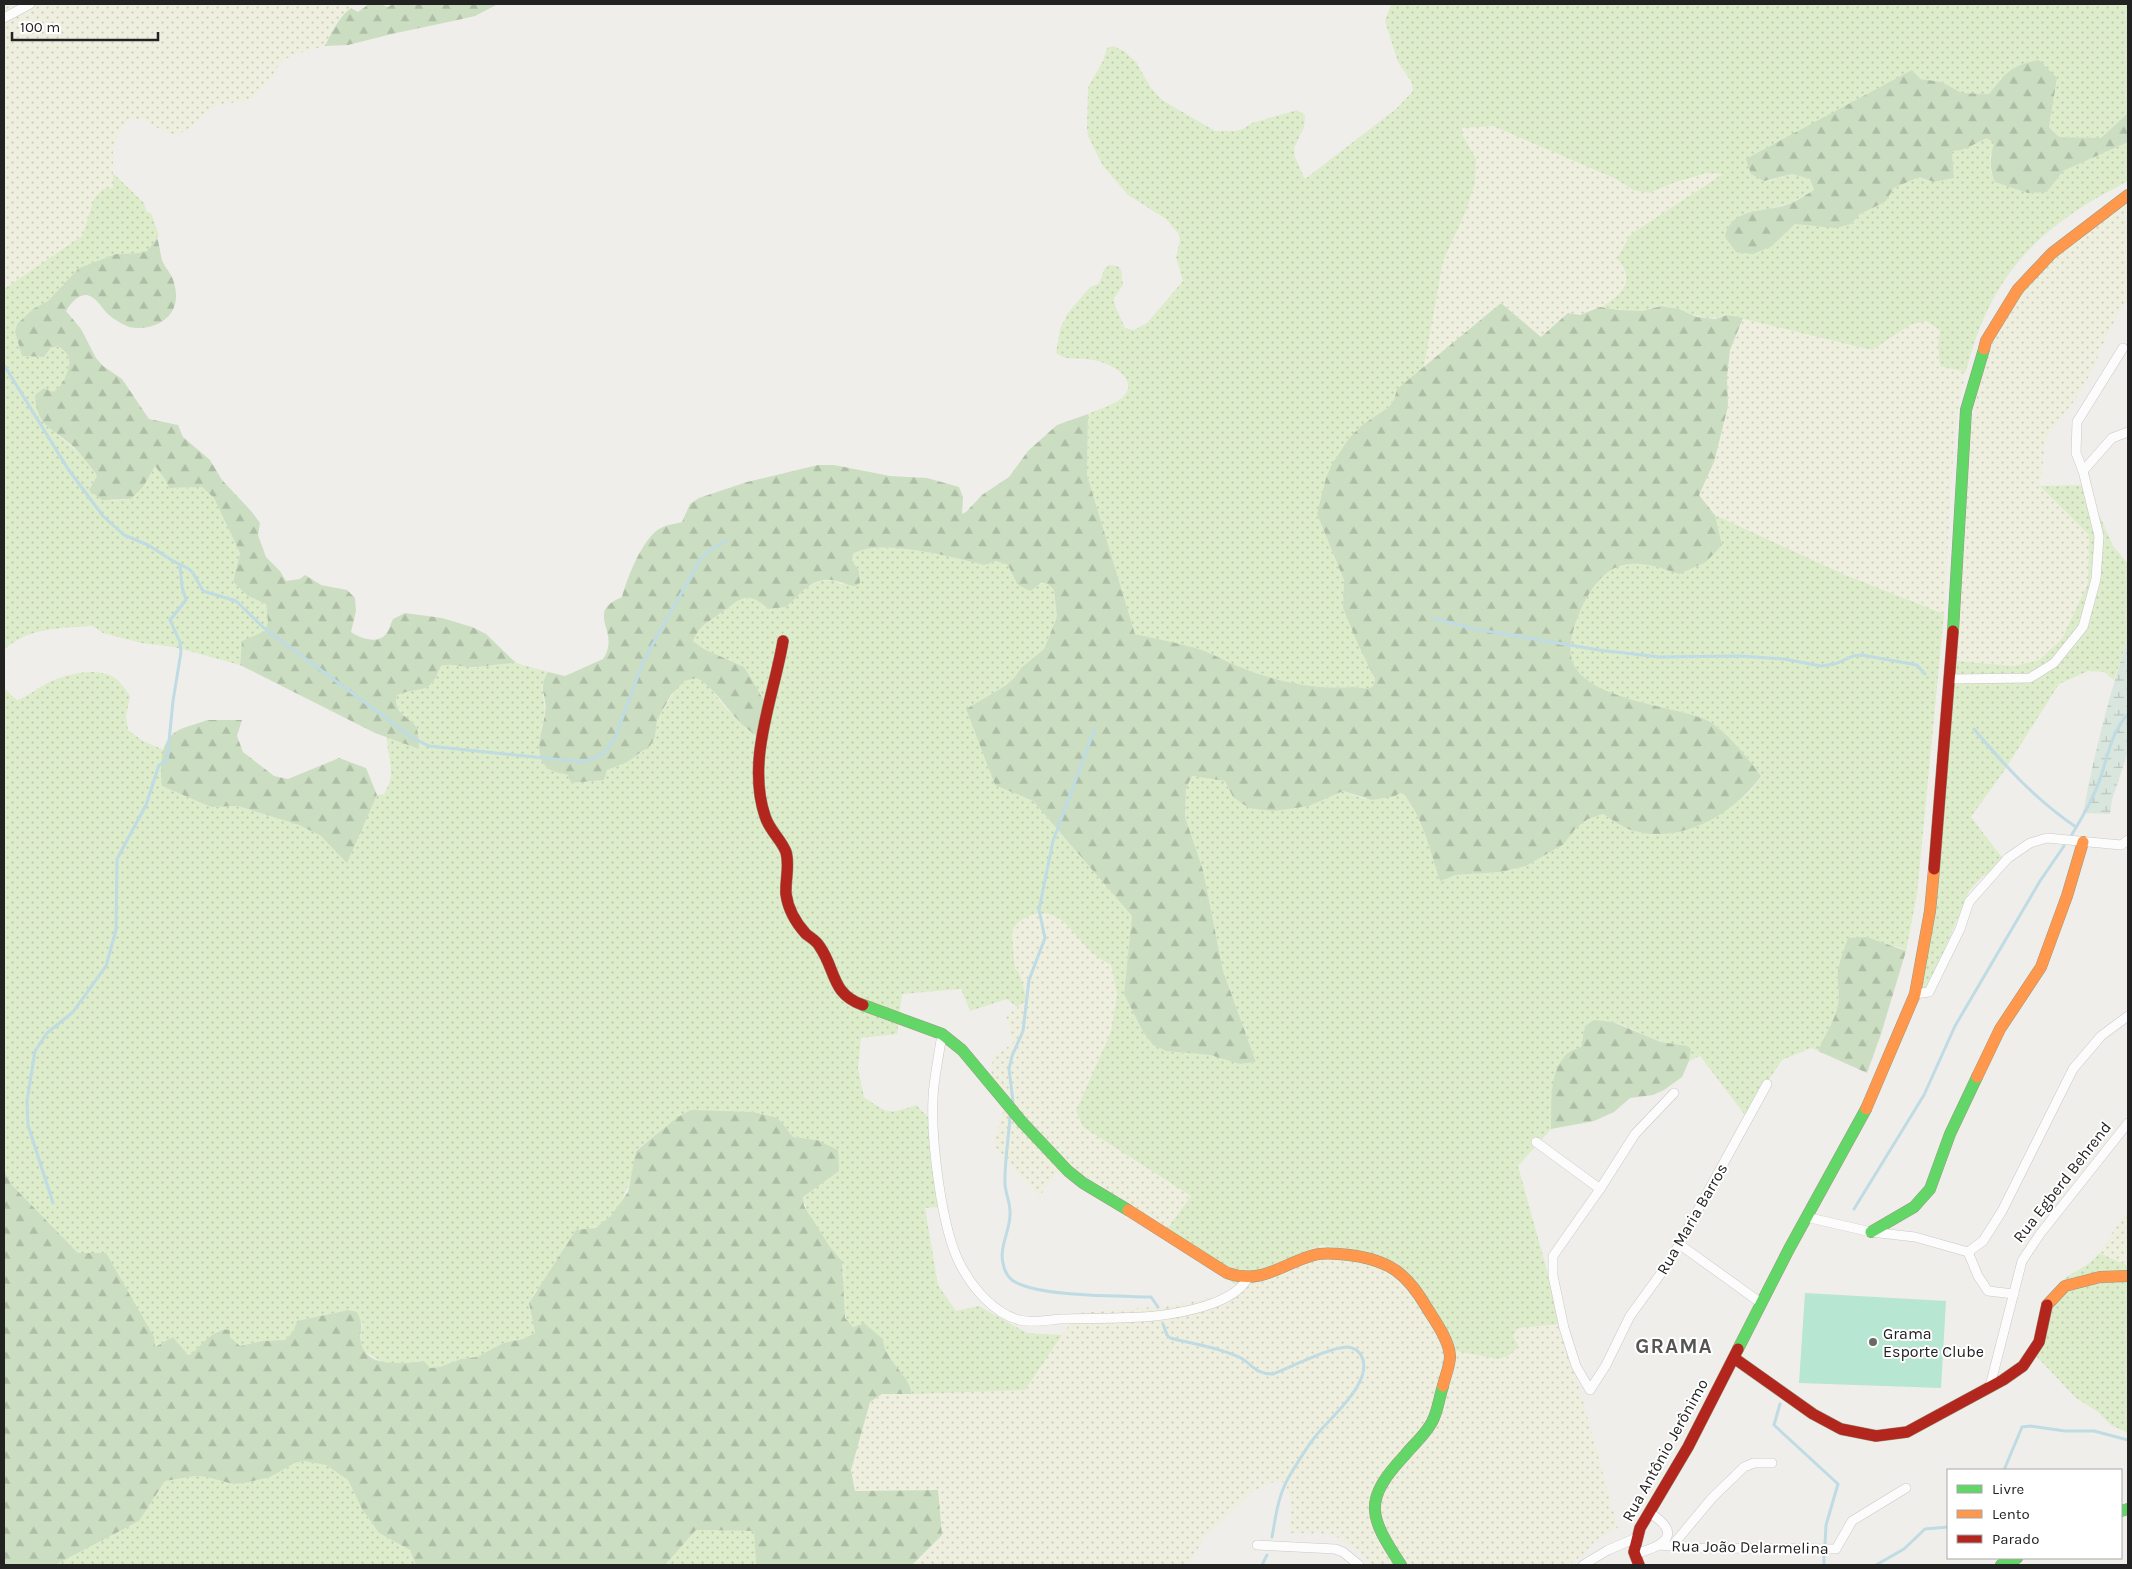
<svg xmlns="http://www.w3.org/2000/svg" width="2132" height="1569" font-family="Karla,sans-serif">
<defs>
<pattern id="farmland-dots" width="8" height="8" patternUnits="userSpaceOnUse" patternTransform="scale(1.25)"><rect width="8" height="8" fill="#efefdf"/><path d="M2 2h.1M6 6h.1" fill="none" stroke="#cdcdbf" stroke-width="1.8" stroke-linecap="round"/></pattern>
<pattern id="grass-dots" width="8" height="8" patternUnits="userSpaceOnUse" patternTransform="scale(1.25)"><rect width="8" height="8" fill="#ddeccb"/><path d="M2 2h.1M6 6h.1" fill="none" stroke="#bdcaae" stroke-width="1.8" stroke-linecap="round"/></pattern>
<pattern id="forest-firs" width="22" height="20" patternUnits="userSpaceOnUse" patternTransform="scale(1.25)"><rect width="22" height="20" fill="#cbdec1"/><path d="M5 1l3.5 6h-7zM16 11l3.5 6h-7z" fill="#aebea6"/></pattern>
<pattern id="wetland-marsh" width="20" height="14" patternUnits="userSpaceOnUse" patternTransform="scale(1.25)"><rect width="20" height="14" fill="#d9e6de"/><path d="M1 5h8M5 5V1M11 12h8M15 12V8" fill="none" stroke="#bac5be"/></pattern>
</defs>
<rect width="100%" height="100%" fill="#f0eeeb"/>
<!-- farmland -->
<g fill="url(#farmland-dots)">
<polygon points="4,4 353,4 351,8 337,23 325,46 292,55 280,63 270,79 251,100 225,104 211,108 192,127 177,135 168,134 142,119 129,120 124,124 117,137 113,150 113,188 90,209 82,236 4,289"/>
<polygon points="1493,125 1616,179 1630,189 1649,193 1676,182 1707,173 1724,174 1631,234 1620,262 1626,276 1623,290 1621,295 1602,307 1592,309 1580,315 1568,313 1541,337 1501,303 1424,367 1443,261 1466,211 1475,183 1476,159 1462,134 1462,128"/>
<polygon points="2128,199 2128,301 2122,307 2106,337 2094,367 2078,396 2046,438 2040,486 2089,535 2088,583 2062,639 2039,660 2014,666 1957,661 1971,431 1976,400 1990,342 2022,282"/>
<polygon points="1743,318 1872,350 1910,325 1926,321 1940,330 1938,344 1940,366 1966,372 1959,403 1954,441 1944,614 1843,574 1716,515 1699,495 1714,462 1728,406 1727,377 1730,350"/>
<polygon points="1042,912 1054,914 1069,927 1095,955 1111,965 1117,994 1111,1032 1076,1112 1083,1127 1191,1196 1165,1232 1065,1162 1039,1197 993,1145 1005,1105 991,1077 993,1057 1013,1043 1006,1016 1027,1000 1015,969 1013,929 1022,919"/>
<polygon points="2128,1209 2128,1266 2099,1253"/>
<polygon points="1321,1245 1354,1250 1392,1261 1451,1350 1498,1359 1504,1358 1511,1355 1516,1348 1513,1336 1518,1328 1562,1324 1618,1528 1595,1541 1583,1555 1568,1565 1371,1565 1360,1552 1332,1534 1289,1533 1291,1503 1289,1492 1285,1484 1279,1480 1253,1491 1205,1537 1188,1565 912,1565 942,1535 855,1491 851,1470 857,1444 870,1402 882,1394 1025,1390 1045,1358 1078,1313 1176,1305 1219,1296 1299,1254"/>
</g>
<!-- grass -->
<g fill="url(#grass-dots)">
<path d="M1391,4H2128V113L2101,138L2059,137L2049,127L2057,78H2001L1989,94L1962,93L1942,82L1920,79L1768,181L1792,174L1810,179L1814,190L1788,204L1772,208V246L1795,224H1851L1860,214L1885,202L1894,188L1919,177L1934,182L1954,178L1952,151C1964,151 1975,143 1987,138L1995,143L1990,157L1991,173C2013,186 2020,193 2047,192L2063,171L2128,142V181C2108,192 2087,202 2069,216C2012,255 1982,306 1966,372L1940,366L1938,344L1940,330L1926,321L1910,325L1872,350L1727,315C1698,324 1690,309 1663,306C1656,305 1648,310 1641,311C1627,311 1615,309 1602,307C1621,294 1637,282 1617,258L1631,234L1723,174L1707,173L1676,182L1649,193L1633,190L1616,179L1493,126L1462,128V134L1476,159L1475,183L1466,211L1443,261L1424,367L1397,389L1394,400L1389,407L1362,425L1350,437L1343,449L1317,514L1344,580L1343,608L1375,679C1374,694 1362,686 1352,687C1316,690 1274,681 1240,667C1227,662 1215,655 1202,650C1180,643 1157,639 1135,634L1087,475L1088,414C1098,409 1115,405 1123,397C1141,378 1108,362 1093,360C1079,357 1068,362 1056,353L1060,329L1068,313L1090,287L1099,284L1104,270L1109,265L1117,266L1121,269L1123,285L1114,298V303L1125,328L1134,330L1147,323L1183,281L1176,257L1180,240L1178,233L1166,219L1128,195L1103,166L1088,136L1087,128L1088,87L1103,61L1107,48L1113,46L1124,51L1136,62L1151,88L1162,100L1215,131H1235L1243,129L1252,123L1297,110L1305,115L1304,127L1294,148L1295,157L1305,179L1396,109L1413,91L1412,83L1398,62L1385,21Z"/>
<path d="M113,173L144,203L147,212L151,213L159,235L147,251L140,253L116,254L79,268L48,301L33,309L17,324L15,332L22,356L44,357L52,348L58,346C62,350 68,353 69,359C71,369 62,388 53,392L44,388L35,395L49,428L75,449L96,472L98,475L90,487L112,501L131,499L143,487L155,466L165,479L169,488L202,487L214,498L240,553L233,582L248,596L266,604L268,621L265,631C249,639 239,646 240,665L174,647L141,643L103,633L93,626C62,628 28,627 4,650V289L82,236L94,199L103,189L113,188Z"/>
<polygon points="2086,485 2113,546 2128,564 2128,638 2114,680 2104,672 2088,671 2059,684 2004,771 1971,817 2004,860 2000,865 1982,877 1969,891 1944,951 1918,1003 1957,661 2014,666 2039,660 2062,639 2088,583 2089,535 2040,486"/>
<path d="M1715,515L1843,574L1944,614L1917,894L1906,951L1899,947L1848,938C1844,949 1839,961 1838,973C1837,983 1840,994 1838,1004C1835,1022 1824,1035 1818,1051L1811,1048L1782,1060L1745,1115L1700,1056L1689,1061L1691,1049L1688,1046C1679,1045 1669,1044 1660,1041C1637,1034 1609,1011 1585,1026L1581,1047L1557,1071L1553,1087L1551,1129L1518,1166L1562,1324L1518,1328L1513,1336L1518,1345C1513,1354 1508,1357 1498,1359L1451,1350L1398,1264L1354,1250L1321,1245L1299,1254L1239,1287L1165,1232L1191,1196L1083,1127L1076,1111L1111,1032L1117,994L1111,965C1106,962 1100,959 1095,955C1072,937 1062,902 1027,917C1020,920 1014,925 1012,933L1015,969L1019,972L1027,1000L1017,1007L1007,999L970,1011L961,989L902,994L897,1034L861,1038L858,1068L864,1097C889,1114 887,1115 916,1105L928,1117L938,1207L925,1208L938,1285L956,1311L979,1306L1027,1333L1062,1335L1025,1390L912,1394C908,1372 885,1362 883,1339L864,1323L853,1327C833,1313 849,1276 841,1260C839,1256 834,1253 831,1248C822,1235 805,1213 803,1197L839,1171L817,1140L793,1137L778,1118L645,1143C643,1145 637,1148 636,1151C634,1154 635,1162 634,1166C627,1192 617,1223 586,1230L535,1292L529,1303L535,1333L523,1339L503,1343L477,1357L461,1359L440,1367L429,1368L423,1361L385,1364L364,1351L360,1341L363,1323L348,1310L297,1321L293,1332L285,1340L262,1341L239,1346L230,1337V1330L217,1331L191,1354L188,1355L173,1337L155,1348L78,1253L11,1184L4,1170V682L5,689L17,700C28,697 34,690 44,685C62,675 92,667 112,676C120,680 125,689 130,696L126,716L128,730L143,741L164,750L162,786L211,807L238,806L299,825L321,836L347,862L377,795L384,794C398,771 387,760 387,737L419,749C419,741 419,731 415,725C407,715 396,715 396,696C406,689 424,692 431,684C436,680 438,671 441,666L447,664L475,668L504,663H516L548,672L542,685L545,713L542,724L540,748L552,771L568,775L572,783L604,780L607,770L642,753L655,737L657,720L677,687L684,681L698,678C713,687 716,698 728,710C735,717 742,723 748,731L744,667L704,649L693,641C700,625 706,624 719,614C740,600 746,588 768,609L786,607L800,591L819,581L833,580L841,584L860,582L859,571L852,562L853,554C879,537 955,558 985,565L996,561L1008,565L1017,584H1048L1054,590L1057,617L1044,649L1021,668L1014,678L1005,686L966,709L995,785L1033,801L1132,916L1124,994L1143,1032L1153,1045L1166,1051L1210,1055L1240,1064L1256,1062L1223,971L1203,870L1185,817L1186,788L1191,776L1225,781L1233,797L1309,806L1343,791L1364,799L1402,792C1423,816 1430,852 1440,881L1456,875L1502,872L1526,866L1564,844L1576,828L1588,819L1603,814C1613,820 1622,828 1634,831C1670,841 1720,817 1747,794C1753,789 1757,782 1761,776C1747,757 1724,727 1702,718C1670,706 1591,699 1574,665C1566,649 1573,629 1579,614C1586,597 1599,574 1617,567C1638,559 1659,567 1679,574L1722,545Z"/>
<path d="M2099,1253L2128,1266V1433L2111,1425L2098,1412L2076,1398L2035,1355L2054,1290C2065,1272 2088,1270 2099,1253Z"/>
<polygon points="304,1461 326,1465 348,1480 362,1509 379,1533 410,1550 416,1565 55,1565 139,1521 165,1481 195,1476 207,1477 233,1484 245,1483 270,1477 295,1463"/>
<polygon points="696,1530 755,1531 756,1565 665,1565"/>
</g>
<!-- forest -->
<g fill="url(#forest-firs)">
<path d="M369,4H380L388,7L393,4H498L475,16L453,21L396,33L348,45L325,46C332,32 338,18 351,8L358,12Z"/>
<path d="M2039,60L2057,78L2049,127L2059,137L2101,138L2128,113V142L2063,171L2047,192L2028,193L1995,182C1989,168 1990,157 1994,143L1987,138C1975,143 1965,151 1952,151L1954,178L1934,182L1919,177L1894,188L1885,202L1860,214L1851,224L1836,228L1795,224L1772,246L1753,254L1736,252L1725,237C1729,208 1765,212 1786,205C1796,202 1805,195 1814,190L1810,179L1792,174L1764,181L1751,174L1746,159L1912,70L1920,79L1942,82L1962,93L1989,94C2006,72 2012,65 2039,60Z"/>
<path d="M157,238C160,246 160,253 162,260C164,266 169,271 172,277C180,297 177,316 155,325C148,328 137,329 129,327C124,325 113,319 109,315C102,309 97,297 87,295C78,294 70,304 66,311L81,329L96,358L103,366L122,379L149,419L178,425L183,437L210,460L222,480L252,512L260,523L258,535L266,557L280,571L286,581L300,579L305,575L321,585L347,590L355,598L356,611L351,632C360,638 377,645 386,634C389,630 391,623 393,619L405,613L442,618L472,627L486,634L516,663C502,663 490,666 477,667C465,669 453,662 441,666C438,671 436,680 431,684C424,692 407,689 396,696C395,715 407,715 415,725C419,731 419,742 419,749L375,733L240,665L242,641L265,631L268,621L266,604L248,596L233,582L240,553L214,498L202,487L169,488L165,479L155,466L143,487L131,499L102,500L89,490L97,476L95,472C88,464 82,456 75,448C54,428 37,429 35,395L44,388L53,392C62,388 71,369 69,359C68,353 62,349 58,346L51,348L44,357L22,356L15,332L17,324L33,309L48,301L79,268L116,254L140,253L147,251Z"/>
<path d="M1501,303L1541,337L1568,313L1580,315L1600,307L1619,310L1642,311L1661,306L1679,309L1697,317L1715,319L1727,315L1743,318L1730,350L1727,377L1728,406L1714,462L1699,495L1715,515L1722,545L1706,562L1679,574C1659,567 1638,559 1617,567C1599,574 1586,597 1579,614C1573,629 1566,649 1574,665C1591,699 1670,706 1702,718C1724,727 1747,757 1761,776C1734,814 1682,844 1634,831C1623,828 1613,820 1603,814L1588,819L1576,828L1564,844L1526,866L1501,872L1456,875L1440,881C1430,852 1423,816 1402,792L1395,796L1372,800L1343,791L1309,806L1273,811L1249,808L1233,797L1225,781L1192,776L1186,788L1185,817L1203,870L1223,971L1256,1062L1240,1064L1210,1055L1166,1051L1153,1045L1143,1032L1124,994L1132,916L1033,801L995,785L966,709L1005,686L1014,678L1021,668L1044,649L1057,617L1054,590L1048,584L1041,583L1030,591L1017,584L1008,565L996,561L985,565C955,558 879,537 853,554L852,561L859,571L860,583L855,586C847,585 839,581 832,580C812,577 799,595 786,607L768,609C746,588 740,600 719,614C706,624 700,625 693,641L704,649L744,667L766,704L758,736C733,723 721,692 697,678L684,681L671,695L657,720L655,737L650,746L627,762L607,770L604,780L571,783L568,775C560,773 549,772 544,764C534,752 543,727 545,714C548,697 537,689 548,672L565,676L603,659C622,631 583,613 622,597C627,578 642,540 659,529C665,525 675,524 682,522L690,504L699,498L747,482L818,465H834L890,476L927,478L959,487L963,497L962,514L966,512L982,495L1009,477L1028,451L1057,425L1088,414L1087,475L1135,634C1157,639 1180,643 1202,650C1215,655 1227,662 1240,667C1274,681 1316,690 1352,687C1362,686 1374,694 1375,679L1358,644L1343,608L1344,580L1317,514L1326,478L1332,464L1350,437L1362,425L1389,407L1394,400L1397,389Z"/>
<path d="M207,720H242L237,736L243,752L274,776L288,779L339,758L366,768L377,795L347,863L321,836L299,825L238,806L211,807L162,786C160,769 159,741 177,731C186,726 197,724 207,720Z"/>
<path d="M1867,937L1906,951L1881,1034L1867,1073L1818,1051C1824,1035 1835,1022 1838,1004C1840,994 1837,983 1838,973C1839,961 1844,949 1848,938Z"/>
<path d="M1594,1020L1613,1022L1661,1042L1688,1046L1691,1049L1689,1061L1682,1077L1664,1090L1653,1095L1630,1098L1614,1112L1594,1121L1551,1129C1552,1105 1548,1072 1567,1054C1570,1051 1576,1049 1581,1047L1585,1026Z"/>
<path d="M691,1110L753,1112L778,1118L793,1137L817,1140L838,1150L839,1171L803,1197L804,1206L809,1214L830,1247L842,1261L845,1318L853,1327L864,1323L883,1339C885,1362 908,1372 912,1394H882L870,1402L851,1470L855,1491L938,1490L942,1535L912,1565H756L754,1531L696,1530L665,1565H416L410,1550L379,1533L362,1509L348,1480L326,1465L304,1461L295,1463L270,1477L245,1483L233,1484L207,1477L195,1476L165,1481L139,1521L55,1565H4V1170L11,1184L78,1253H106L154,1337L155,1347L173,1337L188,1355L191,1354C201,1346 216,1326 230,1330V1337L240,1346L262,1341L285,1340L293,1332L297,1321L348,1310L357,1312C366,1330 358,1328 361,1343C367,1369 404,1363 424,1361L430,1368L440,1367L461,1359L477,1357L503,1343L523,1339L535,1333L529,1303L576,1230L595,1228L610,1217L628,1192L636,1151L678,1117Z"/>
</g>
<!-- wetland -->
<path fill="url(#wetland-marsh)" d="M2128,638V752L2112,800L2110,814L2083,813C2094,754 2109,695 2128,638Z"/>
<!-- pitch -->
<polygon fill="#b7e6d2" points="1805,1293 1946,1301 1941,1388 1799,1383"/>
<g fill="none" stroke-linecap="round" stroke-linejoin="round">
<!-- stream -->
<g stroke="#bfdbe3" stroke-width="3">
<polyline points="4,365 68,469 103,516 124,535 148,545 173,561 189,569 193,573 203,591 236,601 264,628 413,738 429,746 583,762 603,754 615,738 644,660 700,560 709,551 727,540"/>
<polyline points="1432,618 1475,629 1599,650 1659,657 1740,656 1784,659 1821,666 1835,664 1853,656 1862,655 1917,665 1925,674"/>
<path d="M1974,729C2005,766 2036,800 2076,827"/>
<path d="M2071,836C2083,816 2095,796 2102,773C2109,751 2112,732 2128,714"/>
<polyline points="1013,1102 1009,1069 1012,1056 1023,1031 1029,980 1045,938 1039,910 1042,895 1053,841 1095,728"/>
<path d="M1010,1116C1009,1137 1004,1164 1005,1185C1006,1195 1011,1204 1010,1215C1010,1230 999,1248 1003,1263C1004,1269 1007,1276 1012,1280C1035,1297 1121,1296 1151,1297L1158,1307"/>
<polyline points="53,1203 28,1125 27,1101 35,1051 47,1033 73,1012 106,966 116,930 117,859 146,805 159,765 167,761 173,701 181,652 180,642 170,620 186,600 182,587 180,566"/>
<polyline points="1854,1209 1924,1095 1955,1026 2040,881 2064,846"/>
<path d="M1163,1324L1167,1335L1170,1338C1193,1344 1218,1347 1239,1357C1253,1364 1254,1374 1273,1374C1291,1367 1330,1347 1348,1347C1354,1348 1358,1350 1361,1355C1376,1381 1329,1418 1315,1437C1306,1448 1298,1462 1290,1475C1278,1495 1276,1515 1272,1537"/>
<polyline points="1780,1404 1774,1425 1838,1484 1826,1525 1825,1544"/>
<polyline points="2004,1470 2022,1427 2030,1426 2065,1431 2094,1431 2128,1440"/>
<polyline points="1262,1565 1267,1555"/>
<polyline points="1824,1565 1824,1556"/>
<polyline points="1876,1565 1904,1549 1925,1529 1948,1527"/>
</g>
<defs>
<g id="street">
<polyline points="4,18 30,4"/>
<polyline points="2083,471 2112,438 2128,432"/>
<polyline points="1950,679 2030,678 2054,663 2083,627 2096,579 2099,536 2083,471 2076,453 2077,422 2123,348"/>
<polyline points="1915,994 1929,992 1960,929 1969,902 2008,858 2030,843 2047,838 2121,845 2128,840"/>
<path d="M942,1034C939,1055 934,1077 933,1098C931,1140 941,1227 960,1264C972,1287 993,1313 1019,1320C1032,1323 1048,1320 1061,1319C1092,1318 1124,1319 1155,1316C1182,1313 1233,1304 1247,1279"/>
<polyline points="1674,1093 1635,1134 1600,1189 1553,1256 1553,1276 1564,1328 1576,1366 1590,1390 1606,1365 1630,1316 1670,1261 1767,1084"/>
<polyline points="1536,1142 1600,1189"/>
<polyline points="1806,1217 1871,1232 1915,1237 1968,1252 1978,1276 1988,1291 2014,1294"/>
<polyline points="1679,1244 1761,1303"/>
<polyline points="1968,1252 1983,1241 2002,1211 2073,1069 2101,1036 2128,1016"/>
<polyline points="1990,1386 2022,1261 2040,1234 2128,1123"/>
<polyline points="1257,1545 1335,1549 1343,1552 1359,1565"/>
<polyline points="1659,1545 1696,1548 1836,1549 1852,1521 1906,1488"/>
<polyline points="1672,1546 1712,1498 1744,1467 1754,1463 1772,1463"/>
<path d="M1634,1554C1645,1551 1677,1543 1665,1526C1661,1520 1654,1516 1649,1512"/>
<polyline points="1583,1565 1608,1550 1636,1538"/>
</g>
<g id="fast">
<polyline points="1953,631 1966,410 1984,349"/>
<polyline points="863,1005 942,1034 962,1050 1022,1122 1068,1171 1083,1183 1128,1210"/>
<polyline points="1871,1232 1914,1207 1930,1189 1950,1134 1977,1077"/>
<polyline points="1738,1349 1789,1249 1866,1109"/>
<polyline points="2121,1511 2128,1509"/>
<path d="M1401,1565C1369,1516 1362,1501 1405,1455C1414,1444 1425,1435 1432,1422C1438,1411 1439,1398 1443,1386"/>
<polyline points="2001,1565 2017,1558"/>
</g>
<g id="slow">
<polyline points="1984,349 1986,341 2018,289 2052,253 2128,195"/>
<polyline points="1977,1077 2000,1029 2041,967 2067,896 2083,842"/>
<polyline points="1866,1109 1915,994 1930,911 1934,869"/>
<path d="M1128,1210L1227,1273C1263,1285 1281,1264 1314,1255C1325,1252 1338,1254 1349,1255C1389,1260 1407,1273 1427,1308C1435,1321 1449,1340 1450,1356C1450,1366 1445,1376 1443,1386"/>
<polyline points="2047,1305 2065,1286 2100,1277 2128,1276"/>
</g>
<g id="jam">
<path d="M783,641C774,696 746,760 765,816C769,830 781,839 786,852C790,866 785,880 786,894C788,909 796,923 806,934C811,938 817,941 820,947C836,970 831,994 863,1005"/>
<polyline points="1934,869 1953,631"/>
<polyline points="1734,1358 1813,1414 1841,1429 1876,1436 1907,1432 2003,1380 2023,1366 2039,1342 2047,1305"/>
<polyline points="1639,1565 1634,1552 1640,1528 1688,1447 1738,1349"/>
</g>
</defs>
<!-- street casing -->
<use href="#street" stroke="#c9c8c7" stroke-width="10"/>
<!-- fast casing -->
<use href="#fast" stroke="#999a82" stroke-width="12"/>
<!-- slow casing -->
<use href="#slow" stroke="#999a82" stroke-width="12"/>
<!-- jam casing -->
<use href="#jam" stroke="#999a82" stroke-width="12"/>
<!-- street -->
<use href="#street" stroke="#fdfcfc" stroke-width="9"/>
<!-- fast -->
<use href="#fast" stroke="#63d668" stroke-width="11"/>
<!-- slow -->
<use href="#slow" stroke="#ff974d" stroke-width="11"/>
<!-- jam -->
<use href="#jam" stroke="#b3261e" stroke-width="11"/>
</g>
<!-- markers -->
<circle fill="#6a6968" stroke="#fff" stroke-width="2" cx="1873" cy="1342" r="5"/>
<g text-anchor="middle" dominant-baseline="central" stroke-width="4" stroke-linejoin="round" paint-order="stroke">
<!-- street labels -->
<g font-size="16" fill="#222" stroke="#fff">
<text transform="translate(2062 1182) rotate(-52)">Rua Egberd Behrend</text>
<text transform="translate(1692 1219) rotate(-60)">Rua Maria Barros</text>
<text transform="translate(1665 1450) rotate(-61)">Rua Antônio Jerônimo</text>
<text transform="translate(1750 1547) rotate(1)">Rua João Delarmelina</text>
</g>
<!-- poi labels -->
<g font-size="16" fill="#222" stroke="#fff" text-anchor="start">
<text x="1883" y="1333">Grama<tspan x="1883" dy="18">Esporte Clube</tspan></text>
</g>
<!-- district labels -->
<g font-size="21" font-weight="bold" letter-spacing="1" fill="#555" stroke="#fff">
<text x="1674" y="1346">GRAMA</text>
</g>
</g>
<!-- border -->
<rect width="2132" height="1569" fill="none" stroke="#222222" stroke-width="10"/>
<!-- legend -->
<rect x="1947" y="1469" width="175" height="90" fill="#ffffff" stroke="#a7a7a7"/>
<rect x="1957" y="1485" width="25" height="8" fill="#63d668" stroke="#a7a7a7"/>
<text x="1992" y="1494" font-size="15" fill="#222222">Livre</text>
<rect x="1957" y="1510" width="25" height="8" fill="#ff974d" stroke="#a7a7a7"/>
<text x="1992" y="1519" font-size="15" fill="#222222">Lento</text>
<rect x="1957" y="1535" width="25" height="8" fill="#b3261e" stroke="#a7a7a7"/>
<text x="1992" y="1544" font-size="15" fill="#222222">Parado</text>
<!-- scale -->
<path d="M12 32v8h146v-8" fill="none" stroke="#222222" stroke-width="2.5"/>
<text x="20" y="32" font-size="15" fill="#222222" stroke="#ffffff" stroke-width="4" paint-order="stroke">100 m</text>
</svg>
